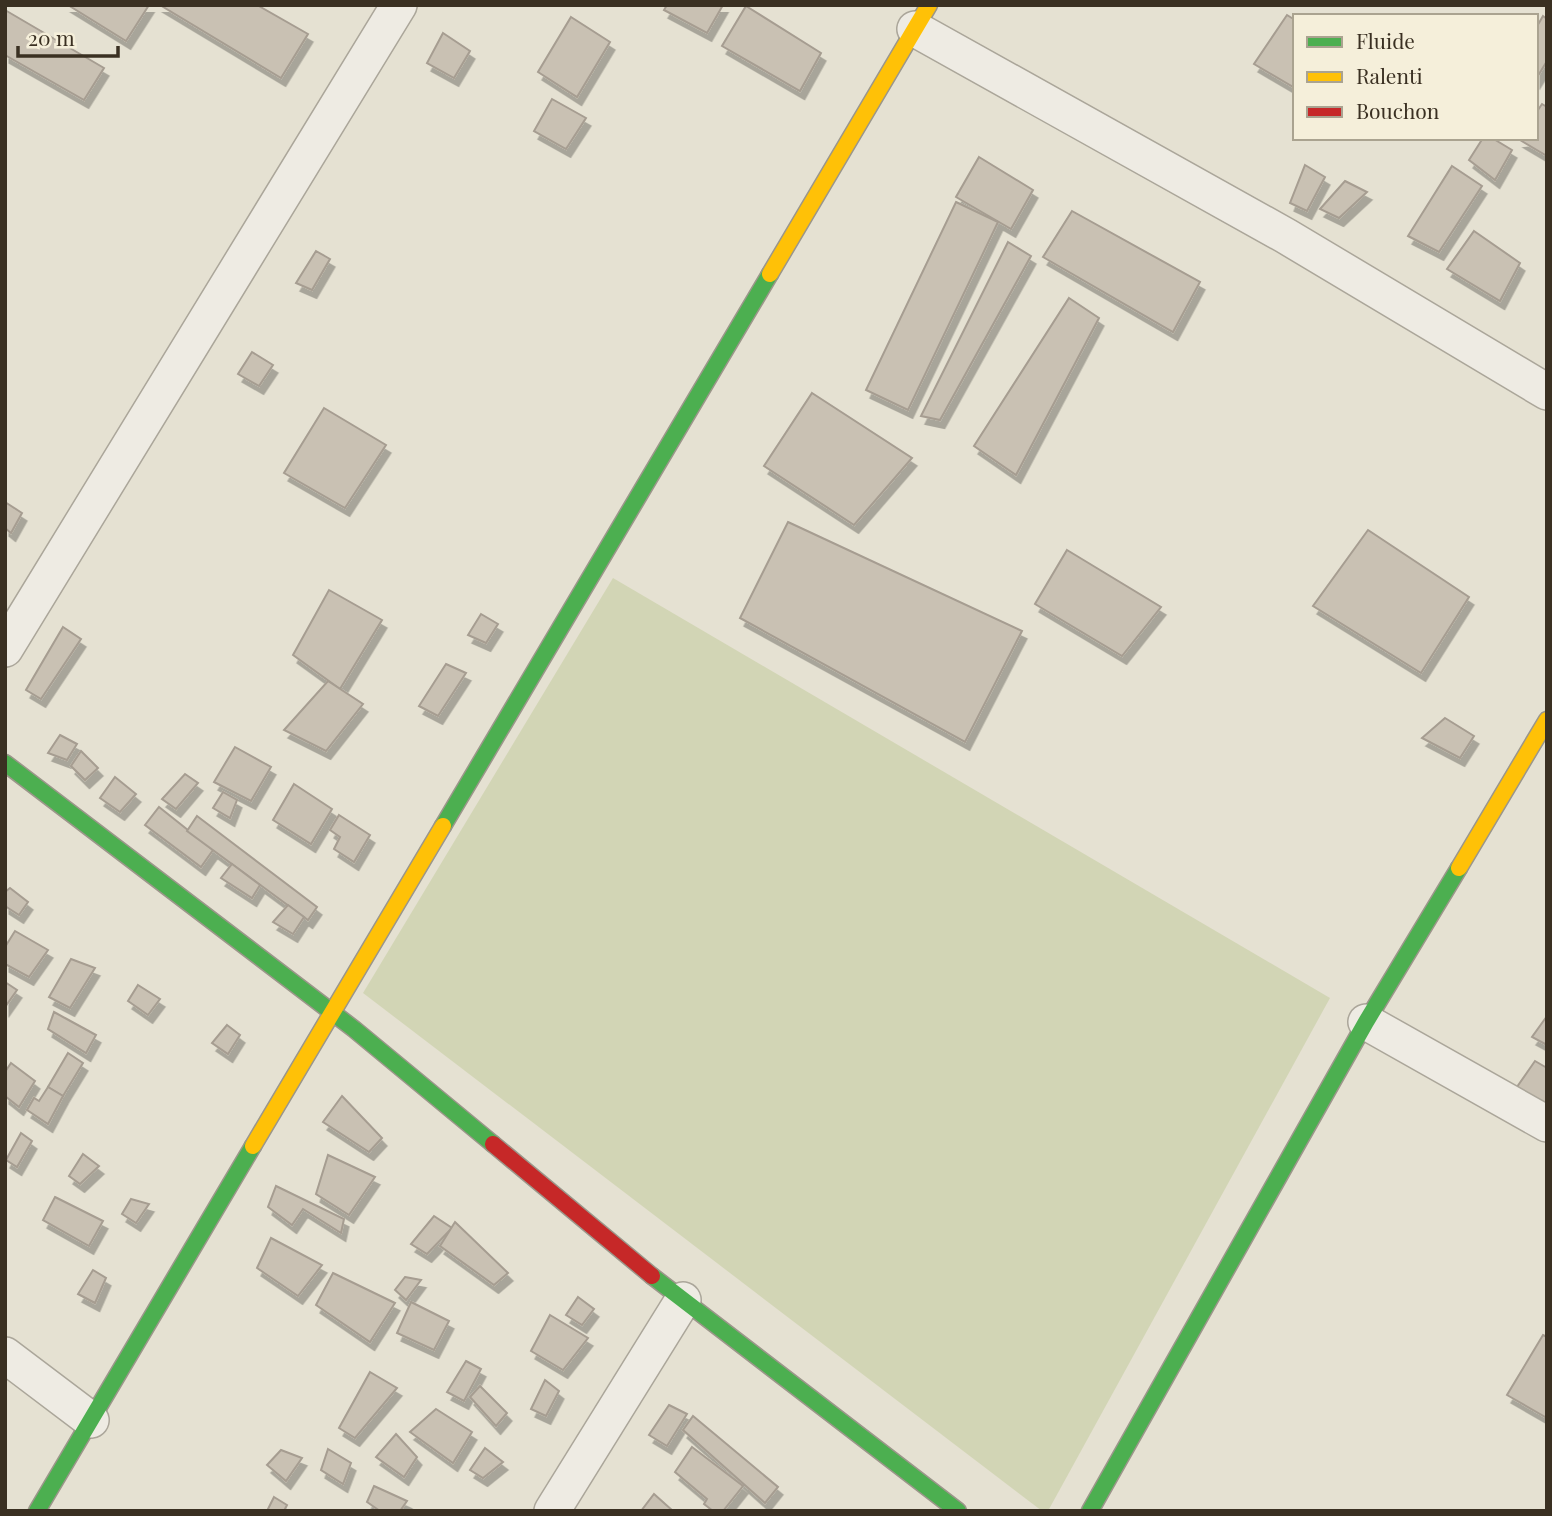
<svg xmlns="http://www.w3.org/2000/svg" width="1552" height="1516" font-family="'Playfair Display',serif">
<defs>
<filter id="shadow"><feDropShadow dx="4.5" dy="8" stdDeviation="0" flood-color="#0004"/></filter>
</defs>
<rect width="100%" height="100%" fill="#e5e1d2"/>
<!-- green -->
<polygon fill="#d2d5b5" points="613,578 1330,998 1048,1511 1042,1511 363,993"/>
<!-- building -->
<g fill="#c9c1b3" stroke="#a69d91" stroke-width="2" filter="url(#shadow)">
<polygon points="68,5 149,5 126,41"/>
<polygon points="160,5 257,5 308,34 281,78"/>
<polygon points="667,5 723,5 707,33 664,10"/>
<polygon points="746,6 821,53 800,91 722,46"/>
<polygon points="5,10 104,68 84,100 5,55"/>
<polygon points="1287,15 1295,20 1295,88 1254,64"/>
<polygon points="1543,16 1547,19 1547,61 1536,79 1536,28"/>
<polygon points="571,17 610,42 577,97 538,72"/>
<polygon points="443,33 470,51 454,78 427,63"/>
<polygon points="552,99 586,118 566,149 534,131"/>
<polygon points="1542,104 1547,107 1547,156 1520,140 1536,138 1536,113"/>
<polygon points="1483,138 1492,138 1512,150 1495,180 1469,160"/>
<polygon points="979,157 1033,190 1011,229 956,197"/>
<polygon points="1305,165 1325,177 1307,211 1290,203"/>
<polygon points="1452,166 1482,186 1439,252 1408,236"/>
<polygon points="1345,181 1367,192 1339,218 1320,209"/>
<polygon points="956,202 998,222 908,410 866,390"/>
<polygon points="1072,211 1200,282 1173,332 1043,257"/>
<polygon points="1474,231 1520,263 1500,301 1447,269"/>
<polygon points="1008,242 1031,256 940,420 921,416"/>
<polygon points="316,251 330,259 312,290 296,283"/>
<polygon points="1069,298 1099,318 1016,475 974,446"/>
<polygon points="252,352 273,365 259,386 238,374"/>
<polygon points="812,393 912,458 854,525 764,466"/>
<polygon points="324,408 386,445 345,508 284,473"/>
<polygon points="5,502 22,513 11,533 5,528"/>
<polygon points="788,522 1022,631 965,742 740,618"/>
<polygon points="1368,530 1469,597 1421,673 1313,606"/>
<polygon points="1067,550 1161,607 1122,656 1035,604"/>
<polygon points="329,590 382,620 340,689 293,655"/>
<polygon points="481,614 498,624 486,643 468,635"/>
<polygon points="63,627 81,639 41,699 26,690"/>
<polygon points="446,664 466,673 438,716 419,706"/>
<polygon points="328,681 363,704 326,751 284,730"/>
<polygon points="1445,718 1474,736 1460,758 1422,738"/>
<polygon points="60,735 77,744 67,760 48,753"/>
<polygon points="235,747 271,767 251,801 214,782"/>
<polygon points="81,751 98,768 85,780 71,766"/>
<polygon points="185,774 198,783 176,809 162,799"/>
<polygon points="115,777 136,794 120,812 100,798"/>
<polygon points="294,784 332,809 311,844 273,820"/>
<polygon points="223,792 237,800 230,818 213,808"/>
<polygon points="159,807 213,850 201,867 145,825"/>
<polygon points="339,815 370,835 354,862 334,849 340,837 330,830"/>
<polygon points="197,816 317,907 308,920 187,831"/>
<polygon points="232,864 260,885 252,898 221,878"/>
<polygon points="10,888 28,902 19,915 5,906 5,892"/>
<polygon points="288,905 304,917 293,934 273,922"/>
<polygon points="15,931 48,950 29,977 5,964 5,947"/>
<polygon points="71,959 95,968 70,1008 49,997"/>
<polygon points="5,982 17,990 5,1007"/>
<polygon points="138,985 160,999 148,1015 128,1001"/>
<polygon points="54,1012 96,1035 86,1053 48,1029"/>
<polygon points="1547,1016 1547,1045 1532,1037"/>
<polygon points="227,1025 240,1035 228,1054 212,1043"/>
<polygon points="68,1053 83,1063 63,1096 48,1087"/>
<polygon points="1535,1061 1547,1068 1547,1107 1512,1094"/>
<polygon points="11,1063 35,1081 19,1107 5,1096 5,1072"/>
<polygon points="48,1087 63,1096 48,1124 27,1110 34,1098 39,1101"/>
<polygon points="342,1096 382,1138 369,1152 323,1122"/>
<polygon points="21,1133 32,1141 17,1167 6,1160"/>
<polygon points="83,1154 99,1166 80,1184 69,1176"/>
<polygon points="328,1155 375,1177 349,1215 316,1194"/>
<polygon points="276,1186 344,1219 341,1233 303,1209 292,1225 268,1207"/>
<polygon points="55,1197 103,1221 89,1246 43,1220"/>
<polygon points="131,1199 149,1204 136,1223 122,1214"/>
<polygon points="434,1216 452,1228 427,1254 411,1244"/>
<polygon points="455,1222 508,1273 494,1285 440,1246"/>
<polygon points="271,1238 322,1265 298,1296 257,1268"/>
<polygon points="93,1270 106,1278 95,1303 78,1294"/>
<polygon points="333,1273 395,1303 370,1342 316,1305"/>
<polygon points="405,1277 421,1280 406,1300 395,1290"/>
<polygon points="578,1297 594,1309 582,1325 566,1315"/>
<polygon points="411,1302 449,1321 434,1350 397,1333"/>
<polygon points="550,1315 588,1338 563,1370 531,1351"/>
<polygon points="1543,1335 1547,1337 1547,1418 1507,1395"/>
<polygon points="466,1361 481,1369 464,1401 447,1392"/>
<polygon points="370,1372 397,1388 355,1438 339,1428"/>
<polygon points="545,1380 559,1391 546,1416 531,1409"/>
<polygon points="480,1386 507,1413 496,1426 470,1397"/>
<polygon points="669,1405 687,1414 667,1446 649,1435"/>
<polygon points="436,1409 472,1432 453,1463 410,1432"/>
<polygon points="693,1416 778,1487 765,1503 683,1430"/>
<polygon points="396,1434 417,1457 404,1477 376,1457"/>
<polygon points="692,1447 743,1486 723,1511 713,1511 704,1504 707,1499 675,1472"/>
<polygon points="485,1448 503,1462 483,1478 470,1470"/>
<polygon points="328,1449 351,1463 343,1484 321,1470"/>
<polygon points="281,1450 302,1458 286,1481 267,1465"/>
<polygon points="374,1486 407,1501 400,1511 380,1511 367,1502"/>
<polygon points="654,1494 673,1511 641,1511"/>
<polygon points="274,1497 287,1505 284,1511 267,1511"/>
</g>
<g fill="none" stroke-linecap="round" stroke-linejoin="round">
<defs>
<g id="street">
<polyline points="915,29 1286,236 1547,392"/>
<polyline points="5,649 399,5"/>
<polyline points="1366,1022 1547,1124"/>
<polyline points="5,1355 91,1420"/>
<polyline points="552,1511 683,1300"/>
</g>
<g id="fast">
<polyline points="5,763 354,1029 493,1144"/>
<polyline points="443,826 770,274"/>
<polyline points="652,1276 958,1511"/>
<polyline points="37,1511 253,1146"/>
<polyline points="1090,1511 1366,1022 1459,868"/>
</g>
<g id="slow">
<polyline points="770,274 929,5"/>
<polyline points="1459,868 1547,720"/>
<polyline points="253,1146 443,826"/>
</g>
<polyline id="jam" points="493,1144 652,1276"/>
</defs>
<!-- street casing -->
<use href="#street" stroke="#aba69a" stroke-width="38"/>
<!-- fast casing -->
<use href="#fast" stroke="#9b968a" stroke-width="19"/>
<!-- slow casing -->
<use href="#slow" stroke="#9b968a" stroke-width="19"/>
<!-- jam casing -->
<use href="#jam" stroke="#9b968a" stroke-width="19"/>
<!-- street -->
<use href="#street" stroke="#eeebe3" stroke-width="35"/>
<!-- fast -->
<use href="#fast" stroke="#4caf50" stroke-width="16"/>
<!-- slow -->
<use href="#slow" stroke="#ffc107" stroke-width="16"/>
<!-- jam -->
<use href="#jam" stroke="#c62828" stroke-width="16"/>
</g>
<!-- border -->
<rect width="1552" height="1516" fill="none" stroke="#3a3022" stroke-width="14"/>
<!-- legend -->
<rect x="1293" y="14" width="245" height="126" fill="#f5efda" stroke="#aaa390" stroke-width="2"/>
<rect x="1307" y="37" width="35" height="10" fill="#4caf50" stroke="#aaa390" stroke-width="2"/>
<text x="1356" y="49" font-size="21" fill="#3a3022">Fluide</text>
<rect x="1307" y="72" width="35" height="10" fill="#ffc107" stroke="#aaa390" stroke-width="2"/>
<text x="1356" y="84" font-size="21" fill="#3a3022">Ralenti</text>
<rect x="1307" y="107" width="35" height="10" fill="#c62828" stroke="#aaa390" stroke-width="2"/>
<text x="1356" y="119" font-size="21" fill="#3a3022">Bouchon</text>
<!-- scale -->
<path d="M18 46v10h100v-10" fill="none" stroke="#3a3022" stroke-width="3.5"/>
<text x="28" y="46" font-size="21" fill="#3a3022" stroke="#f5efda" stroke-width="5" paint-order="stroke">20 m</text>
</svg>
